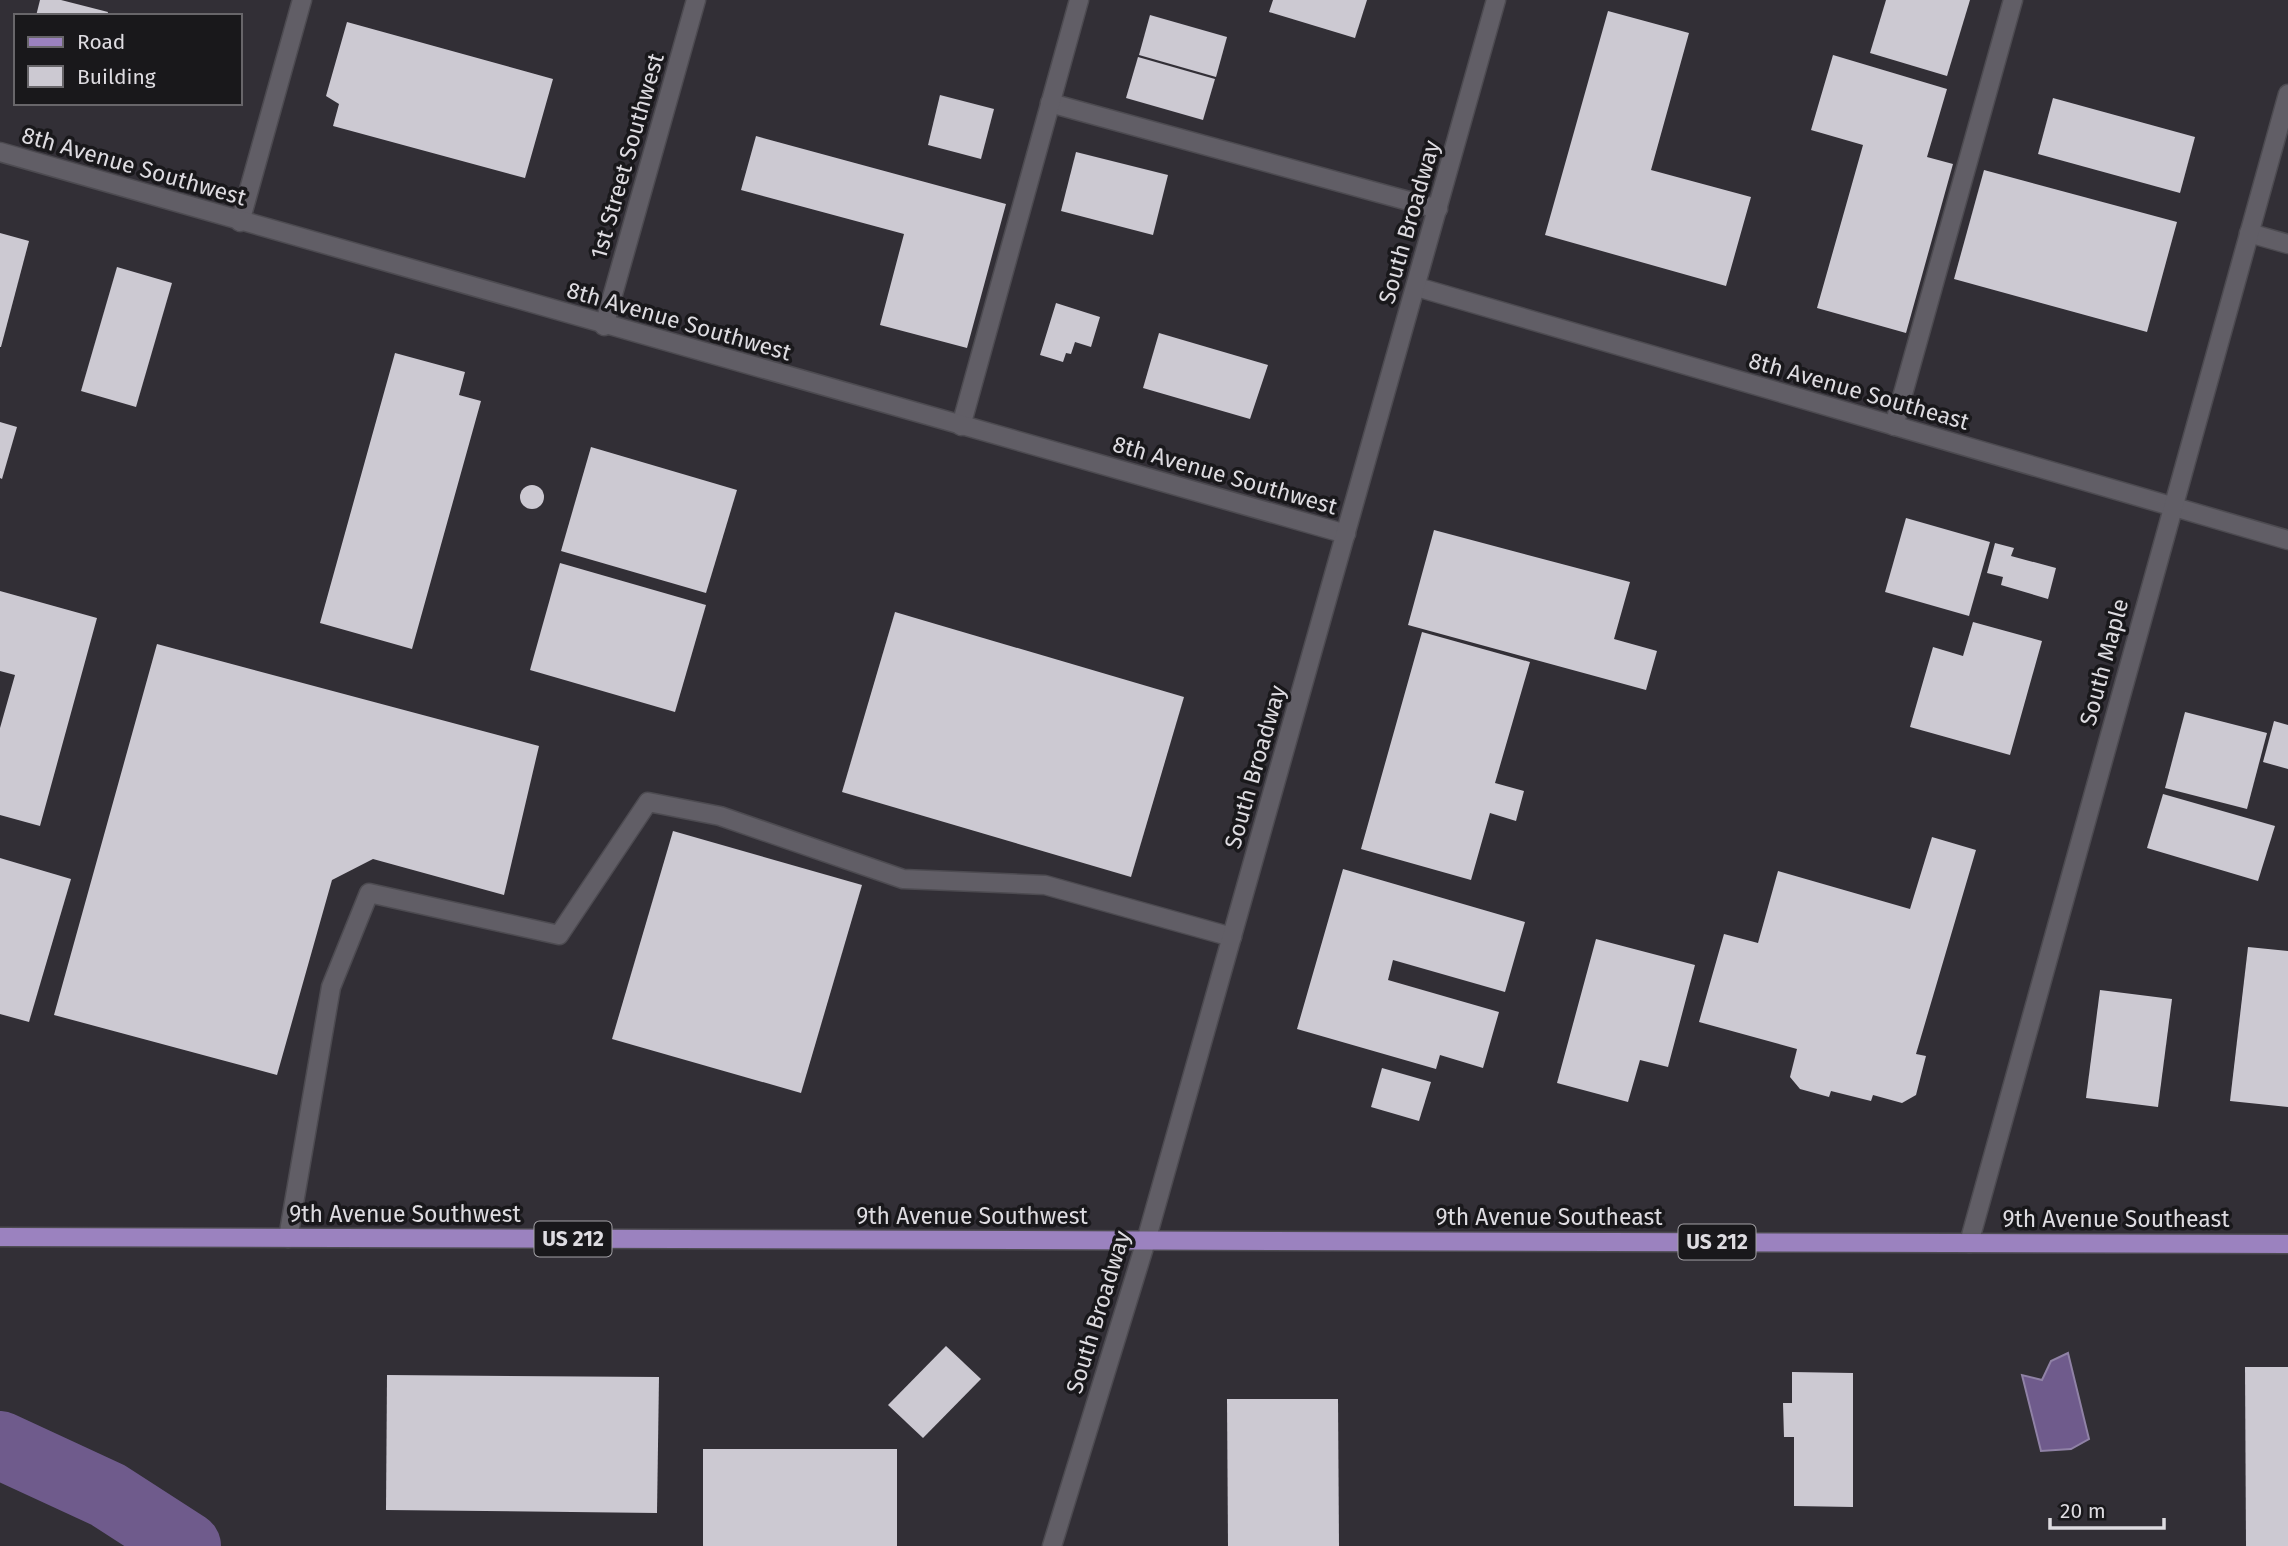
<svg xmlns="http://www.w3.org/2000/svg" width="2288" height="1546" font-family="'Fira Sans',sans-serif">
<rect width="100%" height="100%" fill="#322f36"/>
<!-- water -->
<polygon fill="#6f5b8c" stroke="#9082a6" stroke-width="2" points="2068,1353 2089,1439 2071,1449 2041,1451 2022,1375 2042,1380 2051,1361"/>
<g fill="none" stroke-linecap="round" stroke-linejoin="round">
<!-- river -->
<polyline stroke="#6f5b8c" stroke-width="68" points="0,1445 108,1495 187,1546"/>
</g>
<!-- building -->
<g fill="#ccc9d2">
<polygon points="40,0 61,0 108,12 107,16 36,16"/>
<polygon points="1273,0 1367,0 1355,38 1269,12"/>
<polygon points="1886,0 1970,0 1947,76 1870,53"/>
<polygon points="1608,11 1689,33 1651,170 1751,197 1726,286 1545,235"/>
<polygon points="1150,15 1227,37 1216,77 1139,55"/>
<polygon points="347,22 553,79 525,178 333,126 339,104 326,96"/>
<polygon points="1833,55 1947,89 1927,157 1953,164 1906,333 1817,308 1863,145 1811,130"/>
<polygon points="1138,57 1215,79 1203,120 1126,98"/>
<polygon points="940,95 994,109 981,159 928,145"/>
<polygon points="2053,98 2195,137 2180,193 2038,154"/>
<polygon points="756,136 1006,204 967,348 880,325 904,234 741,190"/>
<polygon points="1076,152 1168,175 1153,235 1061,211"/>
<polygon points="1984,170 2177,222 2147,332 1954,279"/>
<polygon points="0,233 29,241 1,347 0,347"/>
<polygon points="117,267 172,283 136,407 81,391"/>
<polygon points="1056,303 1100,317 1091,347 1075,342 1071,354 1066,353 1063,362 1040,355"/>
<polygon points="1159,333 1268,365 1250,419 1143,388"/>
<polygon points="395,353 465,372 459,395 481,401 412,649 320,623"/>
<polygon points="0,422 17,427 2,479 0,478"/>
<polygon points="591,447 737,490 706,593 561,551"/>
<circle cx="532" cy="497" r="12"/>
<polygon points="1906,518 1990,542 1969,616 1885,592"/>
<polygon points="1434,530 1630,582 1614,639 1657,651 1646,690 1408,625"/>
<polygon points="1995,543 2014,548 2011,556 2056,568 2048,599 2001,585 2003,577 1987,573"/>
<polygon points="560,563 706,605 675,712 530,670"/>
<polygon points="0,591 97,618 40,826 0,815 0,728 15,675 0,671"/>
<polygon points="895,612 1184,697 1131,877 842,792"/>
<polygon points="1973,622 2042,641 2010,755 1910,727 1933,647 1963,656"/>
<polygon points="1422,632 1530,662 1495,783 1524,791 1516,821 1490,813 1471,880 1361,849"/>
<polygon points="157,644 539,746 504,895 373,859 332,880 277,1075 54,1015"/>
<polygon points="2185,712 2267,733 2247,809 2165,788"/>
<polygon points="2274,721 2288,725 2288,769 2263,762"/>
<polygon points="2163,794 2275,826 2258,881 2147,848"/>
<polygon points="673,831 862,885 801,1093 612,1039"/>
<polygon points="1932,837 1976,850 1916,1054 1926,1056 1916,1095 1902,1103 1873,1095 1871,1101 1831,1091 1829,1097 1800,1089 1790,1077 1797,1049 1699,1022 1724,934 1758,943 1778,871 1910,909"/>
<polygon points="0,858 71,879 29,1022 0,1014"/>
<polygon points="1343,869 1525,922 1505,992 1393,960 1388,980 1499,1012 1483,1068 1440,1055 1436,1069 1297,1029"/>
<polygon points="1596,939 1695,965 1668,1067 1640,1060 1628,1102 1557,1083"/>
<polygon points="2248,947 2288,951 2288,1107 2230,1101"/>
<polygon points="2100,990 2172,999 2158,1107 2086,1098"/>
<polygon points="1382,1068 1431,1082 1419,1121 1371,1107"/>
<polygon points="946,1346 981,1379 923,1438 888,1405"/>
<polygon points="2245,1367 2288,1367 2288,1546 2246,1546"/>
<polygon points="1792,1372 1853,1373 1853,1507 1794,1506 1794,1437 1784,1437 1783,1403 1792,1403"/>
<polygon points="387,1375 659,1377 657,1513 386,1510"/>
<polygon points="1227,1399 1338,1399 1339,1546 1228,1546"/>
<rect x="703" y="1449" width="194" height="97"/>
</g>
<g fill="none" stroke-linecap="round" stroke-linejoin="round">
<defs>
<g id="service">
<polyline points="1050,103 1438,209"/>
<polyline points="240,222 302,0"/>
<polyline points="2249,233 2288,244"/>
<polyline points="961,426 1079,0"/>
<polyline points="1894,426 2013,0"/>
<polyline points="288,1238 331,987 369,893 559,935 648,802 720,816 903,879 1045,885 1232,937"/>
</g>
<g id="minor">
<polyline points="1417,287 2288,540"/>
<polyline points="604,326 696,0"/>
<polyline points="1969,1243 2288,94"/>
<polyline points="1052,1546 1146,1241"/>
</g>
<g id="tertiary">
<polyline points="0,152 1346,534"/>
<polyline points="1146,1241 1496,0"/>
</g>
<polyline id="primary" points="0,1237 2288,1244"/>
</defs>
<!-- service casing -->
<use href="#service" stroke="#4d4b51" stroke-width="21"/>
<!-- minor casing -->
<use href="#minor" stroke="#4d4b51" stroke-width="21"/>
<!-- tertiary casing -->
<use href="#tertiary" stroke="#4d4b51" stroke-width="21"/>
<!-- primary casing -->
<use href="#primary" stroke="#4d4b51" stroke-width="21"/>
<!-- service -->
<use href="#service" stroke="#615e66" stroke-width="18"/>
<!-- minor -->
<use href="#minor" stroke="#615e66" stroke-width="18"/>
<!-- tertiary -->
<use href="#tertiary" stroke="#615e66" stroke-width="18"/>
<!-- primary -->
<use href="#primary" stroke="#9b82bf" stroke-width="18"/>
</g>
<g text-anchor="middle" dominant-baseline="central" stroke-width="7" stroke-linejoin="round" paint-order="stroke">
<!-- shield labels -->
<g fill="#19181b" stroke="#a3a1a6" stroke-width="2">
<rect x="534.5" y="1221.5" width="77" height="35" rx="5"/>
<rect x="1678.5" y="1224.5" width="77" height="35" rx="5"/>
</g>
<g font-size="21" font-weight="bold" fill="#dedce1">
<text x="573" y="1239">US 212</text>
<text x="1717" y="1242">US 212</text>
</g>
<!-- street labels -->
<g font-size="23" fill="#dedce1" stroke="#19181b">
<text transform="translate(627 156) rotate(-74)">1st Street Southwest</text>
<text transform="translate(134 166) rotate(16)">8th Avenue Southwest</text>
<text transform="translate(1409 222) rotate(-74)">South Broadway</text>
<text transform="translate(679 321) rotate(16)">8th Avenue Southwest</text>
<text transform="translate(1859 391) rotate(16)">8th Avenue Southeast</text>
<text transform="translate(1225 475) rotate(16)">8th Avenue Southwest</text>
<text transform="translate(2104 662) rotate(-75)">South Maple</text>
<text transform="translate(1255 767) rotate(-74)">South Broadway</text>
<text x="405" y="1214">9th Avenue Southwest</text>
<text x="972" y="1216">9th Avenue Southwest</text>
<text x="1549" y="1217">9th Avenue Southeast</text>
<text x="2116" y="1219">9th Avenue Southeast</text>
<text transform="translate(1098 1312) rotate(-73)">South Broadway</text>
</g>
</g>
<!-- legend -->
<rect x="14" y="14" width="228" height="91" fill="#19181b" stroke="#68666a" stroke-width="2"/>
<rect x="28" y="37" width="35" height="10" fill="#9b82bf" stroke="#68666a" stroke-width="2"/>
<text x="77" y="49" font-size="21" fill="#dedce1">Road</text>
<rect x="28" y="66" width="35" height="21" fill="#ccc9d2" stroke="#68666a" stroke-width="2"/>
<text x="77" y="84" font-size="21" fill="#dedce1">Building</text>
<!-- scale -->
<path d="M2050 1518v10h114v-10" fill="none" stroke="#dedce1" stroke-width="3.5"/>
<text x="2060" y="1518" font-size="21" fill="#dedce1" stroke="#19181b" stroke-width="5" paint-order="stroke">20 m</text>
</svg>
